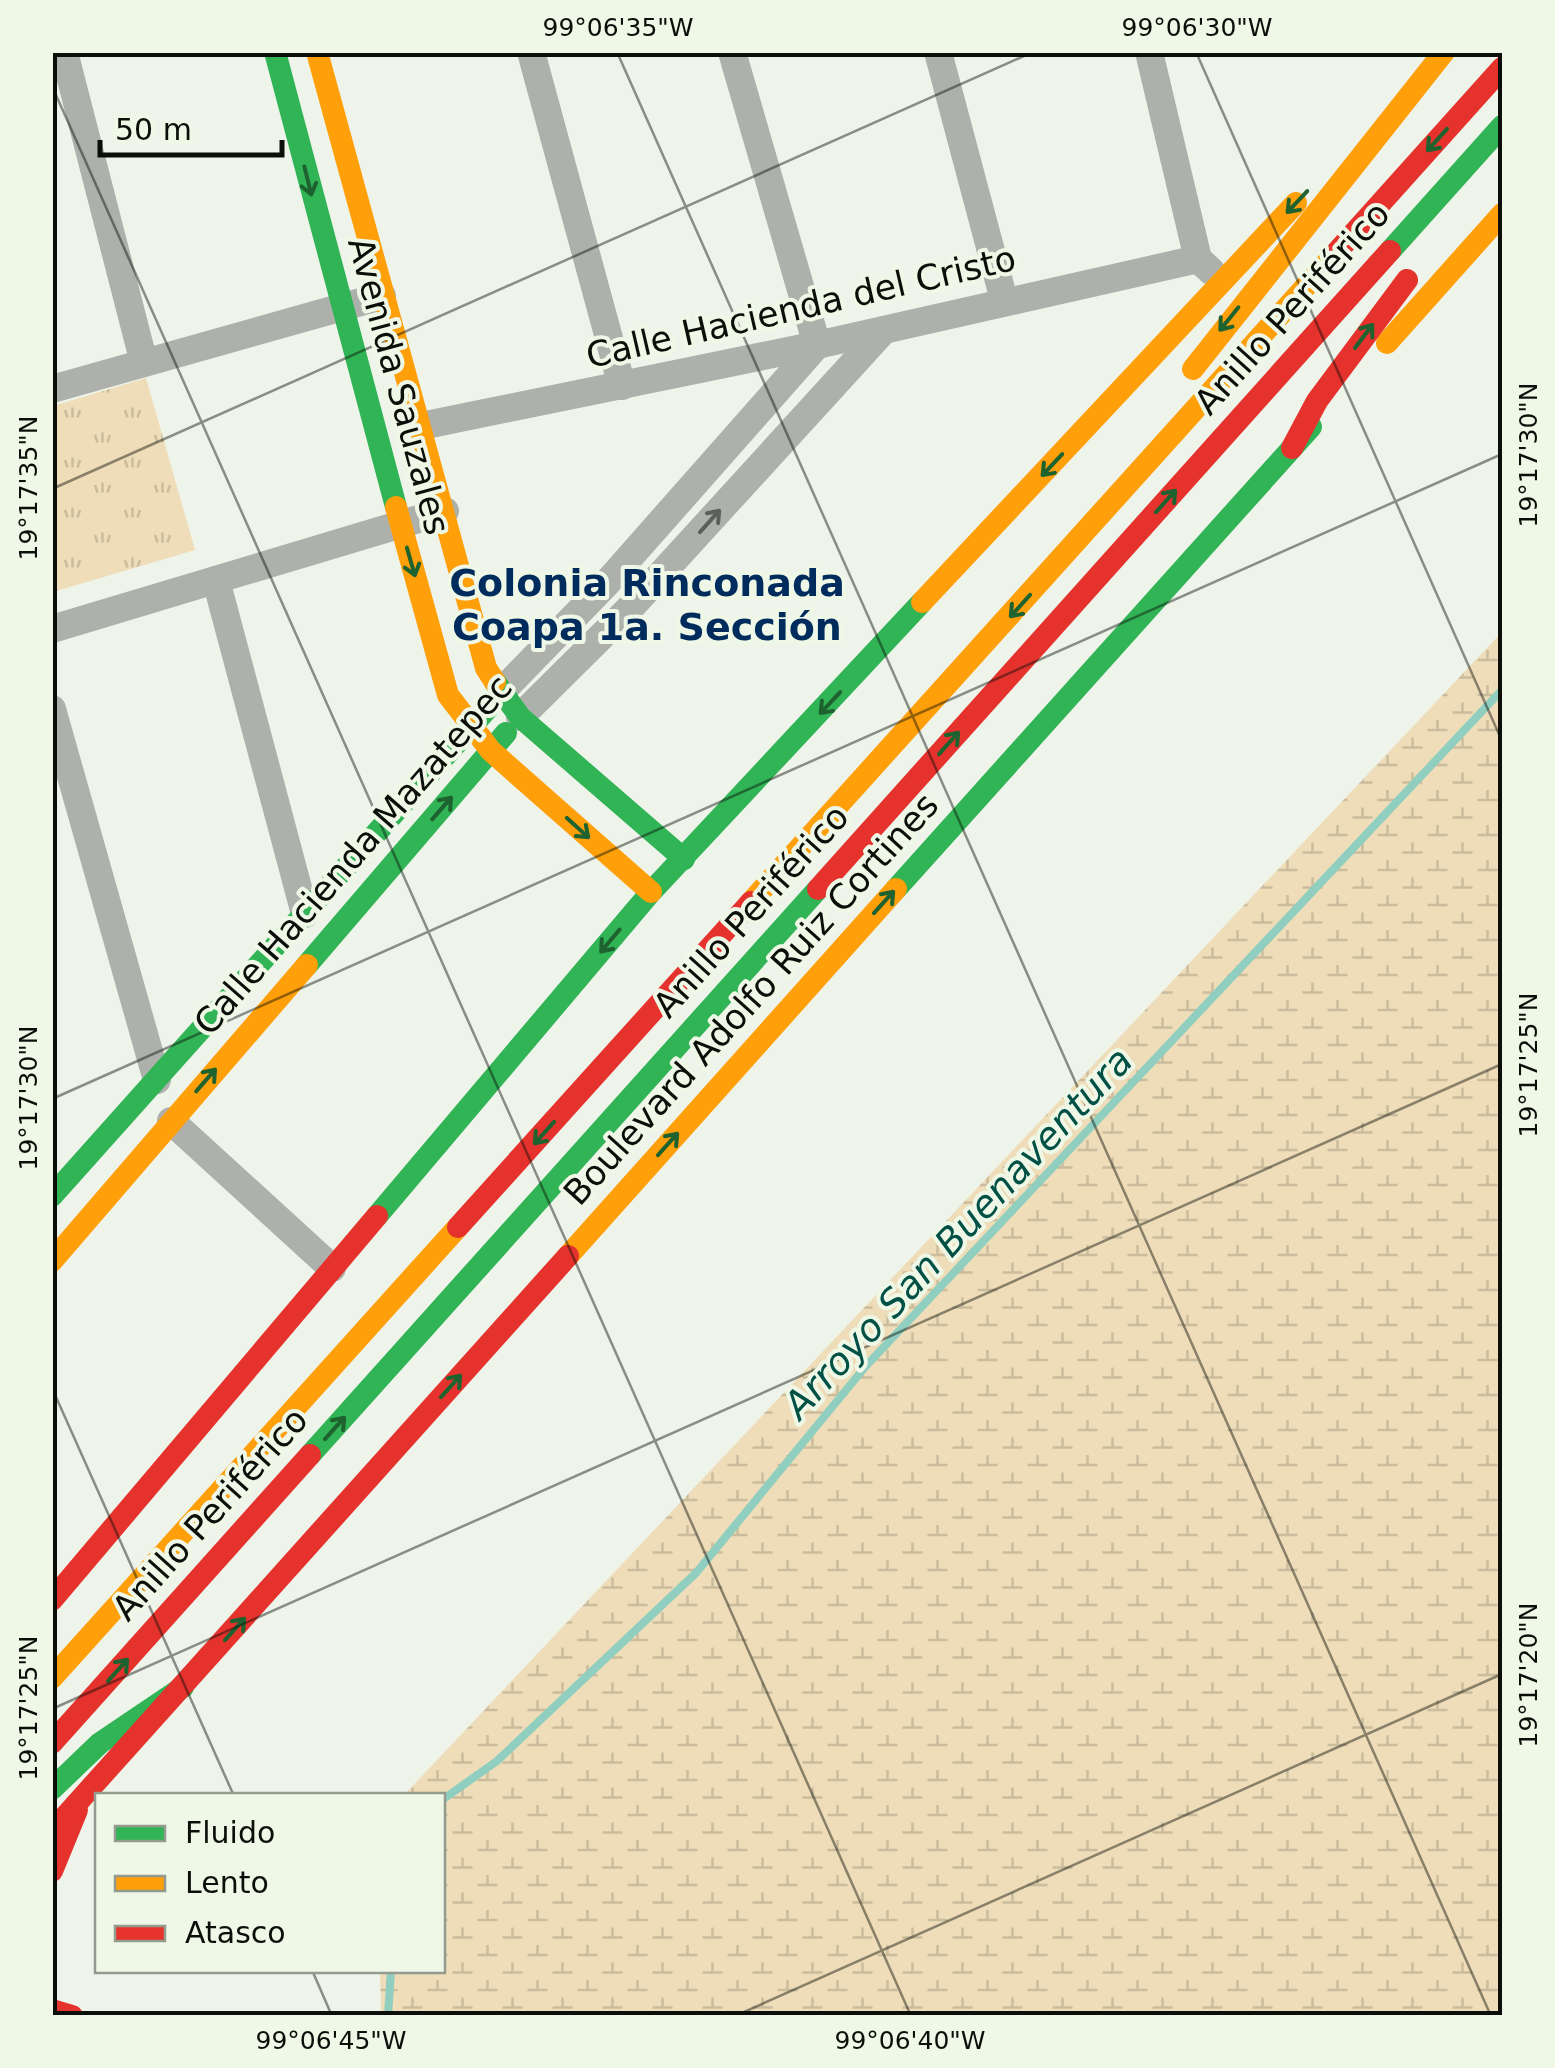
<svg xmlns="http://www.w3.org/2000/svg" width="1555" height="2068" font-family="'DejaVu Sans',sans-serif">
<defs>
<pattern id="wetland-marsh" width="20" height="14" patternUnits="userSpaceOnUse" patternTransform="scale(2.5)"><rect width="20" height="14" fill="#eeddb8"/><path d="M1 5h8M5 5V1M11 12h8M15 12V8" fill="none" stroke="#cbbc9d"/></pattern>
<pattern id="park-tufts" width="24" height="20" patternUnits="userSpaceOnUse" patternTransform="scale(2.5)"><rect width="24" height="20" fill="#eeddb8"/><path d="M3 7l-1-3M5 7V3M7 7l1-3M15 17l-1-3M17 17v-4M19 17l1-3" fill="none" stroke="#cbbc9d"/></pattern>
</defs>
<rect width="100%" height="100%" fill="#eff4eb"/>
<!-- wetland -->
<polygon fill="url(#wetland-marsh)" points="1502,632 1502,2015 381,2015 380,1971 442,1970 442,1796 404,1795"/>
<!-- park -->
<polygon fill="url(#park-tufts)" points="146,378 195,550 53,592 53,406"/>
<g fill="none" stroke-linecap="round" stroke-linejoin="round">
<!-- stream -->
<g stroke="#90cec0" stroke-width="8">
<polyline points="442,1800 497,1761 696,1573 865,1367 1502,690"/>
<polyline points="388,2016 391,1970"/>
</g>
<!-- street -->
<g stroke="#aeb0ac" stroke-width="28">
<polyline points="64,52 144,363"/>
<polyline points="531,52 622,386"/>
<polyline points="938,52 1004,300"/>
<polyline points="1149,52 1198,259 1211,271"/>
<polyline points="52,389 382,296"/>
<polyline points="421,426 817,345 1198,259"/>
<polyline points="216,580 305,914"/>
<polyline points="52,629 445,511"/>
<polyline points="501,692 606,584 817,345 732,52"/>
<polyline points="52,709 157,1080"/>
<polyline points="520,717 632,606 884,330"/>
<polyline points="171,1121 332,1268"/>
</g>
<!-- fast -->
<g stroke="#30b455" stroke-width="22">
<polyline points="275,52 396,507"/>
<polyline points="1390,251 1502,126"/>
<polyline points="495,682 520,717 684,859"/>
<polyline points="896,889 1311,427"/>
<polyline points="307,965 506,733"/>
<polyline points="52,1196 489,707"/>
<polyline points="377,1216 651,892 922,602"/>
<polyline points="310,1455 818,889"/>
<polyline points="52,1789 100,1743 183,1687"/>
</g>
<!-- slow -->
<g stroke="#ff9f0a" stroke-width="22">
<polyline points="317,52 486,668 495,682"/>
<polyline points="1387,343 1502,214"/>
<polyline points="1193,369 1444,52"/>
<polyline points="396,507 448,695 491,751 651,892"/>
<polyline points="922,602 1296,203"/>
<polyline points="751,902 1335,254"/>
<polyline points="568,1256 896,889"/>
<polyline points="52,1261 307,965"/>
<polyline points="52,1678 458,1227"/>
</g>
<!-- jam -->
<g stroke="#e5322d" stroke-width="22">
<polyline points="1335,254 1502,68"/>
<polyline points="1292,448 1317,401 1407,280"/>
<polyline points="818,889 1390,251"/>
<polyline points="458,1227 751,902"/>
<polyline points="52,1600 377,1216"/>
<polyline points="52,1743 310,1455"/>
<polyline points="52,1831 568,1256"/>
<polyline points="52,1871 77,1810"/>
<polyline points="52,2010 72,2016"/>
</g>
</g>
<!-- one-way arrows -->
<defs><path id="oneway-shaft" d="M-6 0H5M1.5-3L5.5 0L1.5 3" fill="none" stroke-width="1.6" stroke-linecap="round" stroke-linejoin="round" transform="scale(2.5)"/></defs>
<g stroke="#1e622f">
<use href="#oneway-shaft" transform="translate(1437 140) rotate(132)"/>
<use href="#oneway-shaft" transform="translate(308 181) rotate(76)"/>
<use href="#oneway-shaft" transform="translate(1297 202) rotate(133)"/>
<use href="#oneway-shaft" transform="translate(1229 319) rotate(129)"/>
<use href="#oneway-shaft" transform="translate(1364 336) rotate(-53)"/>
<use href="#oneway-shaft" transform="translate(1052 465) rotate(133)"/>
<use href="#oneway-shaft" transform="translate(1166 501) rotate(-48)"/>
<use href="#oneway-shaft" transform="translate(411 562) rotate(74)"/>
<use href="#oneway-shaft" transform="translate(1020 606) rotate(132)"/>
<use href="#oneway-shaft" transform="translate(830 703) rotate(133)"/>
<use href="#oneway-shaft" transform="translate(949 743) rotate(-48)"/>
<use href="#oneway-shaft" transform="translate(442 808) rotate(-49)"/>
<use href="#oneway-shaft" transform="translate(578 828) rotate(42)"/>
<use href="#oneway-shaft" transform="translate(884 902) rotate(-48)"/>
<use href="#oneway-shaft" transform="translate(610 941) rotate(130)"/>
<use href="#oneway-shaft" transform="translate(206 1080) rotate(-49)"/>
<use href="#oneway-shaft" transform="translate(544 1133) rotate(132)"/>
<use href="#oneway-shaft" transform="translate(668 1144) rotate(-48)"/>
<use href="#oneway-shaft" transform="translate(451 1386) rotate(-48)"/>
<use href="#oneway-shaft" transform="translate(335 1428) rotate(-48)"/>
<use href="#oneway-shaft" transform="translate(235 1629) rotate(-48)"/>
<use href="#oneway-shaft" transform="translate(118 1670) rotate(-48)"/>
</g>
<use stroke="#5d605a" href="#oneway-shaft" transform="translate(710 521) rotate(-48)"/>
<!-- ticks -->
<path fill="none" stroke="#0c0f09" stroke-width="2.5" stroke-opacity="0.45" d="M617,52L1491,2016M1196,52L1502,741M52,86L911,2016M52,489L1033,52M52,1099L1502,454M52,1388L234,1796M52,1709L1502,1064M312,1970L332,2016M735,2016L1502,1674"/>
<g text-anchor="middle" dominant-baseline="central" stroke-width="8" stroke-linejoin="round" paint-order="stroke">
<!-- street labels -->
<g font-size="35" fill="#0c0f09" stroke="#eff8e7">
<text transform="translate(801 307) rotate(-13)">Calle Hacienda del Cristo</text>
<text transform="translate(1292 308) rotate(-48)">Anillo Periférico</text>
<text transform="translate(399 386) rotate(75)">Avenida Sauzales</text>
<text transform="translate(353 855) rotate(-49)">Calle Hacienda Mazatepec</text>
<text transform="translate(751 911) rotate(-48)">Anillo Periférico</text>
<text transform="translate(751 999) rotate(-48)">Boulevard Adolfo Ruiz Cortines</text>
<text transform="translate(210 1514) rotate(-48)">Anillo Periférico</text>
</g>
<!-- neighbourhood labels -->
<g font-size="38" font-weight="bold" fill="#002b5d" stroke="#eff8e7">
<text x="647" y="583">Colonia Rinconada<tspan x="647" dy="44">Coapa 1a. Sección</tspan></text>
</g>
<!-- water labels -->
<g font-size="38" font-style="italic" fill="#015046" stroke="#eff8e7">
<text transform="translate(958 1233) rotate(-47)">Arroyo San Buenaventura</text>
</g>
</g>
<!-- border -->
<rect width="1555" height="2068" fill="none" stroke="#eff8e7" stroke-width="110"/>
<!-- legend -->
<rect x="95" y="1793" width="350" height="180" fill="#eff8e7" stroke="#949b8e" stroke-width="2.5"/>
<rect x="115" y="1826" width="50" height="15" fill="#30b455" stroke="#949b8e" stroke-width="2.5"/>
<text x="185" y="1843" font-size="30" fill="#0c0f09">Fluido</text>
<rect x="115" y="1876" width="50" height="15" fill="#ff9f0a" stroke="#949b8e" stroke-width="2.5"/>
<text x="185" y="1893" font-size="30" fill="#0c0f09">Lento</text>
<rect x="115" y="1926" width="50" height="15" fill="#e5322d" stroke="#949b8e" stroke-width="2.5"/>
<text x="185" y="1943" font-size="30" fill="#0c0f09">Atasco</text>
<!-- scale -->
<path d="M100 140v15h182v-15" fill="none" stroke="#0c0f09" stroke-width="5"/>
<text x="115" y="140" font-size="30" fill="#0c0f09" stroke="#eff8e7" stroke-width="8" paint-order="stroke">50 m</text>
<rect x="55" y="55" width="1445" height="1958" fill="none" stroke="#0c0f09" stroke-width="4"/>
<g font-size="25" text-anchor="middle" fill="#0c0f09">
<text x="618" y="36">99°06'35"W</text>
<text x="1197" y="36">99°06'30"W</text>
<text transform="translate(1528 455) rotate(-90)" y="9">19°17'30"N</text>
<text transform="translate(28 488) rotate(-90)" y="9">19°17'35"N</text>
<text transform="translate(1528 1065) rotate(-90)" y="9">19°17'25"N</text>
<text transform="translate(28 1098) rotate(-90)" y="9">19°17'30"N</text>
<text transform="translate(1528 1675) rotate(-90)" y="9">19°17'20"N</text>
<text transform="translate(28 1708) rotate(-90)" y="9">19°17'25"N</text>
<text x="331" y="2049">99°06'45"W</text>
<text x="910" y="2049">99°06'40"W</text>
</g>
</svg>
